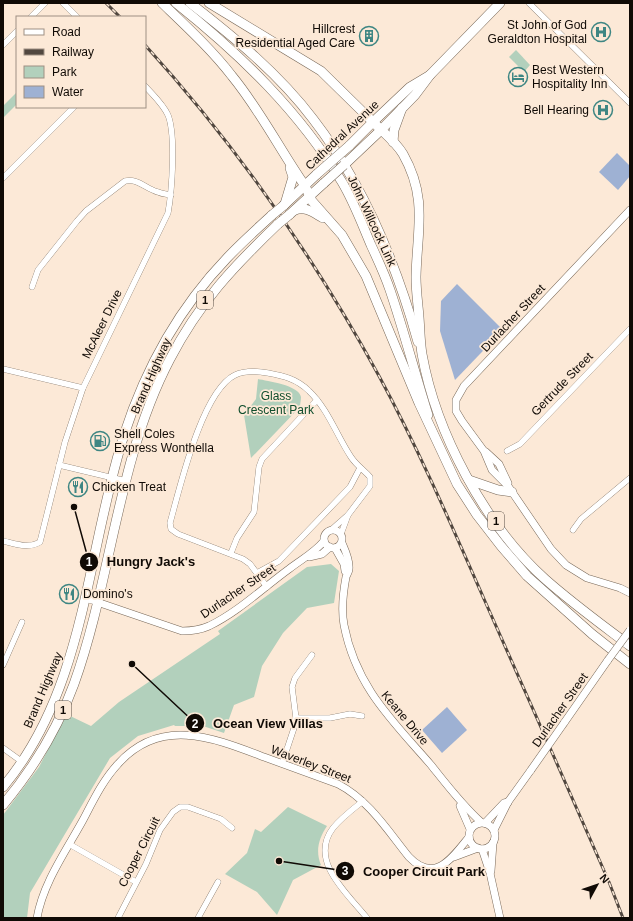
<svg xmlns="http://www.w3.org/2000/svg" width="633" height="921" font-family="Arial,sans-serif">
<rect width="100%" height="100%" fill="#fce9d7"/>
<!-- green -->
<g fill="#b2d0bc">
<polygon points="516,50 530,65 524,72 509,57"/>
<polygon points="17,92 17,104 3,118 3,106"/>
<path d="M258,379C267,381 299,385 301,397C301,400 300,404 300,407L251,458L244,415L256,399Z"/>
<polygon points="331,564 339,571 334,603 307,608 283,633 262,666 254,697 234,705 224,733 203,726 175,726 174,725 138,736 110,758 30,893 27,918 3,918 3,815 39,767 66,714 91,726 119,702 220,634 218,631 307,567"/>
<path d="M288,807L327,826C319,838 315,851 321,865L293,880L277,915L257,892L225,874L247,853L255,829L261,832Z"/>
</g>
<!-- water -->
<g fill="#9eb1d3">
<polygon points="617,153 630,166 630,176 618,190 599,172"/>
<polygon points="457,284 503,330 455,380 440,331 441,301"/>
<polygon points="447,707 467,730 442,753 422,730"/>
</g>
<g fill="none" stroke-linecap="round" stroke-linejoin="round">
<defs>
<g id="minor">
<polyline points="63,3 77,17"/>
<polyline points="529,3 630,103"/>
<polyline points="31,17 45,3"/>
<polyline points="3,45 17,31"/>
<polyline points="3,178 74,107"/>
<path d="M32,287L38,270L77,221L86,211L125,181C138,178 146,189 158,192C162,194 167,194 171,195"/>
<polyline points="3,369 83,388"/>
<polyline points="507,451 520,444 630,329"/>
<polyline points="59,465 126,481"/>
<polyline points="331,530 348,515"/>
<polyline points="573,530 581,519 630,478"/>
<path d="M3,541C16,544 28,549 40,542L65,442L83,388L168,213C172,191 176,135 168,115C163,104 153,95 145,86"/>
<polyline points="231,553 237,538 254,512 259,467 262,459 317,400"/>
<polyline points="257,573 279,561 350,487 360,468"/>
<path d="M267,587L250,564L243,559L178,534L171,529L170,523C180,487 202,391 235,375C246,370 257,371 268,373C284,376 297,379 309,391C328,409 337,436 351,457C357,466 364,470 370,477V486L348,515L341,534"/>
<polyline points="85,599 97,602"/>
<polyline points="3,665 22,622"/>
<polyline points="296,718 330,718 350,714 362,716"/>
<polyline points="3,748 21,761"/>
<polyline points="282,764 294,728 296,718 292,687 295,678 312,655"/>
<path d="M363,801C353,809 341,818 333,828C308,861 348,894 367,918"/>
<polyline points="69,844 136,882"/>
<polyline points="118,918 146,864 160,830 173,812 180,807 188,807 221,819 232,828"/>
<polyline points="198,918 218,882"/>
</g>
<g id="tertiary">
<polyline points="630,210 464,386 456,400 456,411 462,421 484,451 492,470 508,486 551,549 566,565 587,578 620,588 630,593"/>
<polyline points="486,452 499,464 508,483"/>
<circle cx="333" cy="539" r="9"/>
<path d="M342,543C345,550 350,560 349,569C349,572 347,574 346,577C343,593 341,609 344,625C356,687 392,720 431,765C447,785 462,805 481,822"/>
<polyline points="335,548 344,564 345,571"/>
<polyline points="309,557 322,554 330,547"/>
<path d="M97,602L182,631C192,631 200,630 209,626C238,612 263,588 289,569C302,559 314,553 324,541"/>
<polyline points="564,723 608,660"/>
<polyline points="460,806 470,829"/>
<circle cx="482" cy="836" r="13"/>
<polyline points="485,823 504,803 508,802"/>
<polyline points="494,830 508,802 531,770"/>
<polyline points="482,849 490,873 500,918"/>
<polyline points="454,857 478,848"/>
<polyline points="491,871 493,843"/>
<path d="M37,918C43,883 66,851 83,820C93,801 103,780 118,764C161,716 214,738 264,757C288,766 313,775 338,784C369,800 388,831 409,857C435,884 452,858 469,837"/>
</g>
<g id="primary">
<path d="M162,3C186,26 212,50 232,76C260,110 280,150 305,186"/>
<path d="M176,3C241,55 299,111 342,182C354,202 362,224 371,245C378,260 385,275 390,290C404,331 415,374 428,415"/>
<path d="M190,3C234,37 279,74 313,119C364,185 396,263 418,342"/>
<polyline points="209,3 321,71 373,122 410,87 430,75"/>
<polyline points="381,130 415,95 430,75 500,3"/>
<polyline points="285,204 293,177 290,168"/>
</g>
<g id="trunk">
<polyline points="393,142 394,130 402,108"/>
<path d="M349,146L373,122C383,132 396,142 403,154C428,198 417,230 416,277C416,291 418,304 419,317C420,330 420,342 422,354C436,433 485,525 545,579C572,603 601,624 630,646"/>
<polyline points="344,165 381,130"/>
<polyline points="305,186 312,201 342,235 366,276 419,403 457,484 477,515 501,546 527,576 592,634 630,664"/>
<polyline points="283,206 317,174"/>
<path d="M295,210C306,206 314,213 323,218"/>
<polyline points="289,215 324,183"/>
<polyline points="469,480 498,490 512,492"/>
<path d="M3,787C86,688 86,554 124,435C145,370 179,308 227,258C241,243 257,229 272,215"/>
<path d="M3,805C33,769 58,728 74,684C112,578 117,460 170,359C199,303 233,267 278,224"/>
</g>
</defs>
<!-- minor casing -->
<use href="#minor" stroke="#786858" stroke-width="6"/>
<!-- tertiary casing -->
<use href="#tertiary" stroke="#786858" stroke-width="8"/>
<!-- primary casing -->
<use href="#primary" stroke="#786858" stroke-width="10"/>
<!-- trunk casing -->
<use href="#trunk" stroke="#786858" stroke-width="10"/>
<!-- minor -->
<use href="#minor" stroke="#fff" stroke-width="5.5"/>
<!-- tertiary -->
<use href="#tertiary" stroke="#fff" stroke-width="7"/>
<!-- primary -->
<use href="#primary" stroke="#fff" stroke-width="9"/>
<!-- trunk -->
<use href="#trunk" stroke="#fff" stroke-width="9"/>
<defs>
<g id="rail">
<polyline points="106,3 120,17"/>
<path d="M145,45C236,145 314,257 379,376C418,448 451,524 484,599C526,693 568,788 609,882L623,918"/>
</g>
</defs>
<!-- rail casing -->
<use href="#rail" stroke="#51473f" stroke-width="3"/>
<!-- rail -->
<use href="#rail" stroke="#fce9d7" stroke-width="1.5" stroke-dasharray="4.5" stroke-linecap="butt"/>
<defs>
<g id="tertiary-bridge">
<polyline points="608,660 630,630"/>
<polyline points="531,770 564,723"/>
</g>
<g id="trunk-bridge">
<polyline points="317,174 349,146"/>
<polyline points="324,183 344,165"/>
<polyline points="272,215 283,206"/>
<polyline points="278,224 289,215"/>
</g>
</defs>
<!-- tertiary-bridge casing -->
<use href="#tertiary-bridge" stroke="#786858" stroke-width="8" stroke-linecap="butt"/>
<!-- trunk-bridge casing -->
<use href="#trunk-bridge" stroke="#786858" stroke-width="10" stroke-linecap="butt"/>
<!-- tertiary-bridge -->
<use href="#tertiary-bridge" stroke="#fff" stroke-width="7"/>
<!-- trunk-bridge -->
<use href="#trunk-bridge" stroke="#fff" stroke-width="9"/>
</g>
<!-- icons -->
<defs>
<symbol id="hospital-ring" viewBox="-11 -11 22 22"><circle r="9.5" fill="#fce9d7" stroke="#3e8683" stroke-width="1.5"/><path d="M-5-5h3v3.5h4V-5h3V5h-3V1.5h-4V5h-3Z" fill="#3e8683"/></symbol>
<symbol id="building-ring" viewBox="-11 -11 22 22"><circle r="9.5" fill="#fce9d7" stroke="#3e8683" stroke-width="1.5"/><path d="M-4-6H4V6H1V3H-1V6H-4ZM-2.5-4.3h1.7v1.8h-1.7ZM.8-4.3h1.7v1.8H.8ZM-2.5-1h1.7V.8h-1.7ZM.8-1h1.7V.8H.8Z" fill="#3e8683"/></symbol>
<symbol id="hotel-ring" viewBox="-11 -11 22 22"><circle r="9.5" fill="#fce9d7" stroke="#3e8683" stroke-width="1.5"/><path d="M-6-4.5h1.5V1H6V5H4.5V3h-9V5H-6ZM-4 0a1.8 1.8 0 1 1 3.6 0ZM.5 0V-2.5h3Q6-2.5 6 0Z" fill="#3e8683"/></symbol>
<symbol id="fuel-ring" viewBox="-11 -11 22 22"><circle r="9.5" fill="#fce9d7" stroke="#3e8683" stroke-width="1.5"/><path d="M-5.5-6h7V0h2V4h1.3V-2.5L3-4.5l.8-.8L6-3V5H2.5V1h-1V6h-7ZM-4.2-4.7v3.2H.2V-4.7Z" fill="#3e8683"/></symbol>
<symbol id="restaurant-ring" viewBox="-11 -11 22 22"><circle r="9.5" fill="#fce9d7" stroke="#3e8683" stroke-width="1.5"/><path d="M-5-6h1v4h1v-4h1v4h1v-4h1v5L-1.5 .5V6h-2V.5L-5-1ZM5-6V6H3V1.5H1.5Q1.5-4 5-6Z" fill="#3e8683"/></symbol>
</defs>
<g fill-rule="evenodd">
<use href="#hospital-ring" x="590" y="21" width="22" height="22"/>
<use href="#building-ring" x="358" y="25" width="22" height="22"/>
<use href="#hotel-ring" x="507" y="66" width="22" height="22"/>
<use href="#hospital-ring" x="592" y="99" width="22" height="22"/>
<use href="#fuel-ring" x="89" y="430" width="22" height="22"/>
<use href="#restaurant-ring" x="67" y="476" width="22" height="22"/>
<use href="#restaurant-ring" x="58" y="583" width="22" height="22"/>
</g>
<g text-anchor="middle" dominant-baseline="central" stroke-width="3.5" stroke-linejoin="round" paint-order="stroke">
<!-- shield labels -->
<g fill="#fce9d7" stroke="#574d44" stroke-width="1">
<rect x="197" y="291" width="16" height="18" rx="3"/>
<rect x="488" y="512" width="16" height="18" rx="3"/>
<rect x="55" y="701" width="16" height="18" rx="3"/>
</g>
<g font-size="11" font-weight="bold" fill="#100a05">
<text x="205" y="300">1</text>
<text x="496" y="521">1</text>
<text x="63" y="710">1</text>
</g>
<!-- poi labels -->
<g font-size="12" fill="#100a05" stroke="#fce9d7" text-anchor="start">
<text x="587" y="25" text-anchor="end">St John of God<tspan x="587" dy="14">Geraldton Hospital</tspan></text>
<text x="355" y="29" text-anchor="end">Hillcrest<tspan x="355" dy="14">Residential Aged Care</tspan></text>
<text x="532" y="70">Best Western<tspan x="532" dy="14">Hospitality Inn</tspan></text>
<text x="589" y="110" text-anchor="end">Bell Hearing</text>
<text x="114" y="434">Shell Coles<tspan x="114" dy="14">Express Wonthella</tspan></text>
<text x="92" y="487">Chicken Treat</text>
<text x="83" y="594">Domino's</text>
</g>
<!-- street labels -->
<g font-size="12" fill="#100a05" stroke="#fce9d7">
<text transform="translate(342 135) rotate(-43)">Cathedral Avenue</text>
<text transform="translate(372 221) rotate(65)">John Willcock Link</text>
<text transform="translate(513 318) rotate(-47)">Durlacher Street</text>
<text transform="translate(102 324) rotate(-64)">McAleer Drive</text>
<text transform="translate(151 376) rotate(-66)">Brand Highway</text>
<text transform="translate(562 384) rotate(-46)">Gertrude Street</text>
<text transform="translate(238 591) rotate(-34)">Durlacher Street</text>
<text transform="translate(43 690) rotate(-67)">Brand Highway</text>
<text transform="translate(560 710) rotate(-55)">Durlacher Street</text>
<text transform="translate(405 718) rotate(50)">Keane Drive</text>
<text transform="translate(311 764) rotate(21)">Waverley Street</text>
<text transform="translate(139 852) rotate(-63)">Cooper Circuit</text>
</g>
<!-- park labels -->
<g font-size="12" fill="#0e4d2c" stroke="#fce9d7">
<text x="276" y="396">Glass<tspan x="276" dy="14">Crescent Park</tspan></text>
</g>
</g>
<!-- callouts -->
<path fill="none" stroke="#100a05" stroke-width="1.5" d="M74 507L89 562M132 664L195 723M279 861L345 871"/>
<g fill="#100a05" stroke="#fce9d7" stroke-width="1.5">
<circle cx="74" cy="507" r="4"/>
<circle cx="132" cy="664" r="4"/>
<circle cx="279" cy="861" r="4"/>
<circle cx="89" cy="562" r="10"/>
<circle cx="195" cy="723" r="10"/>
<circle cx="345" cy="871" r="10"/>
</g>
<g font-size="12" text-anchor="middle" font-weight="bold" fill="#fff">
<text x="89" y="566">1</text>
<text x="195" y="728">2</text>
<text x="345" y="875">3</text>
</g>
<g font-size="13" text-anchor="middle" font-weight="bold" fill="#100a05" stroke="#fce9d7" stroke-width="3.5" stroke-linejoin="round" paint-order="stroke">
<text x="151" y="566">Hungry Jack's</text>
<text x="268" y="728">Ocean View Villas</text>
<text x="424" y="876">Cooper Circuit Park</text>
</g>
<!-- border -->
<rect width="633" height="921" fill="none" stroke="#100a05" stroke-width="8"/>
<!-- legend -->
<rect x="16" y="16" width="130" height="92" fill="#fce9d7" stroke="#9e9083"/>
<rect x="24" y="29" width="20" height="6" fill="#ffffff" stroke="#9e9083"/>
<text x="52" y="36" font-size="12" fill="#100a05">Road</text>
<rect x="24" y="49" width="20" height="6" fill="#51473f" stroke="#9e9083"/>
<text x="52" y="56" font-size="12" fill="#100a05">Railway</text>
<rect x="24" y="66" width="20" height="12" fill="#b2d0bc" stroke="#9e9083"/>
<text x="52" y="76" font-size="12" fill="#100a05">Park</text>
<rect x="24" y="86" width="20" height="12" fill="#9eb1d3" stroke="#9e9083"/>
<text x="52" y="96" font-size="12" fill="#100a05">Water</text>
<!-- north arrow -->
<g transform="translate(597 885) rotate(50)" stroke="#fce9d7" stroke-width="3" paint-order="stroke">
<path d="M0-3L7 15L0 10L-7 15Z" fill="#100a05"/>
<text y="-6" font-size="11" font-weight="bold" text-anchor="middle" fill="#100a05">N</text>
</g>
</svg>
